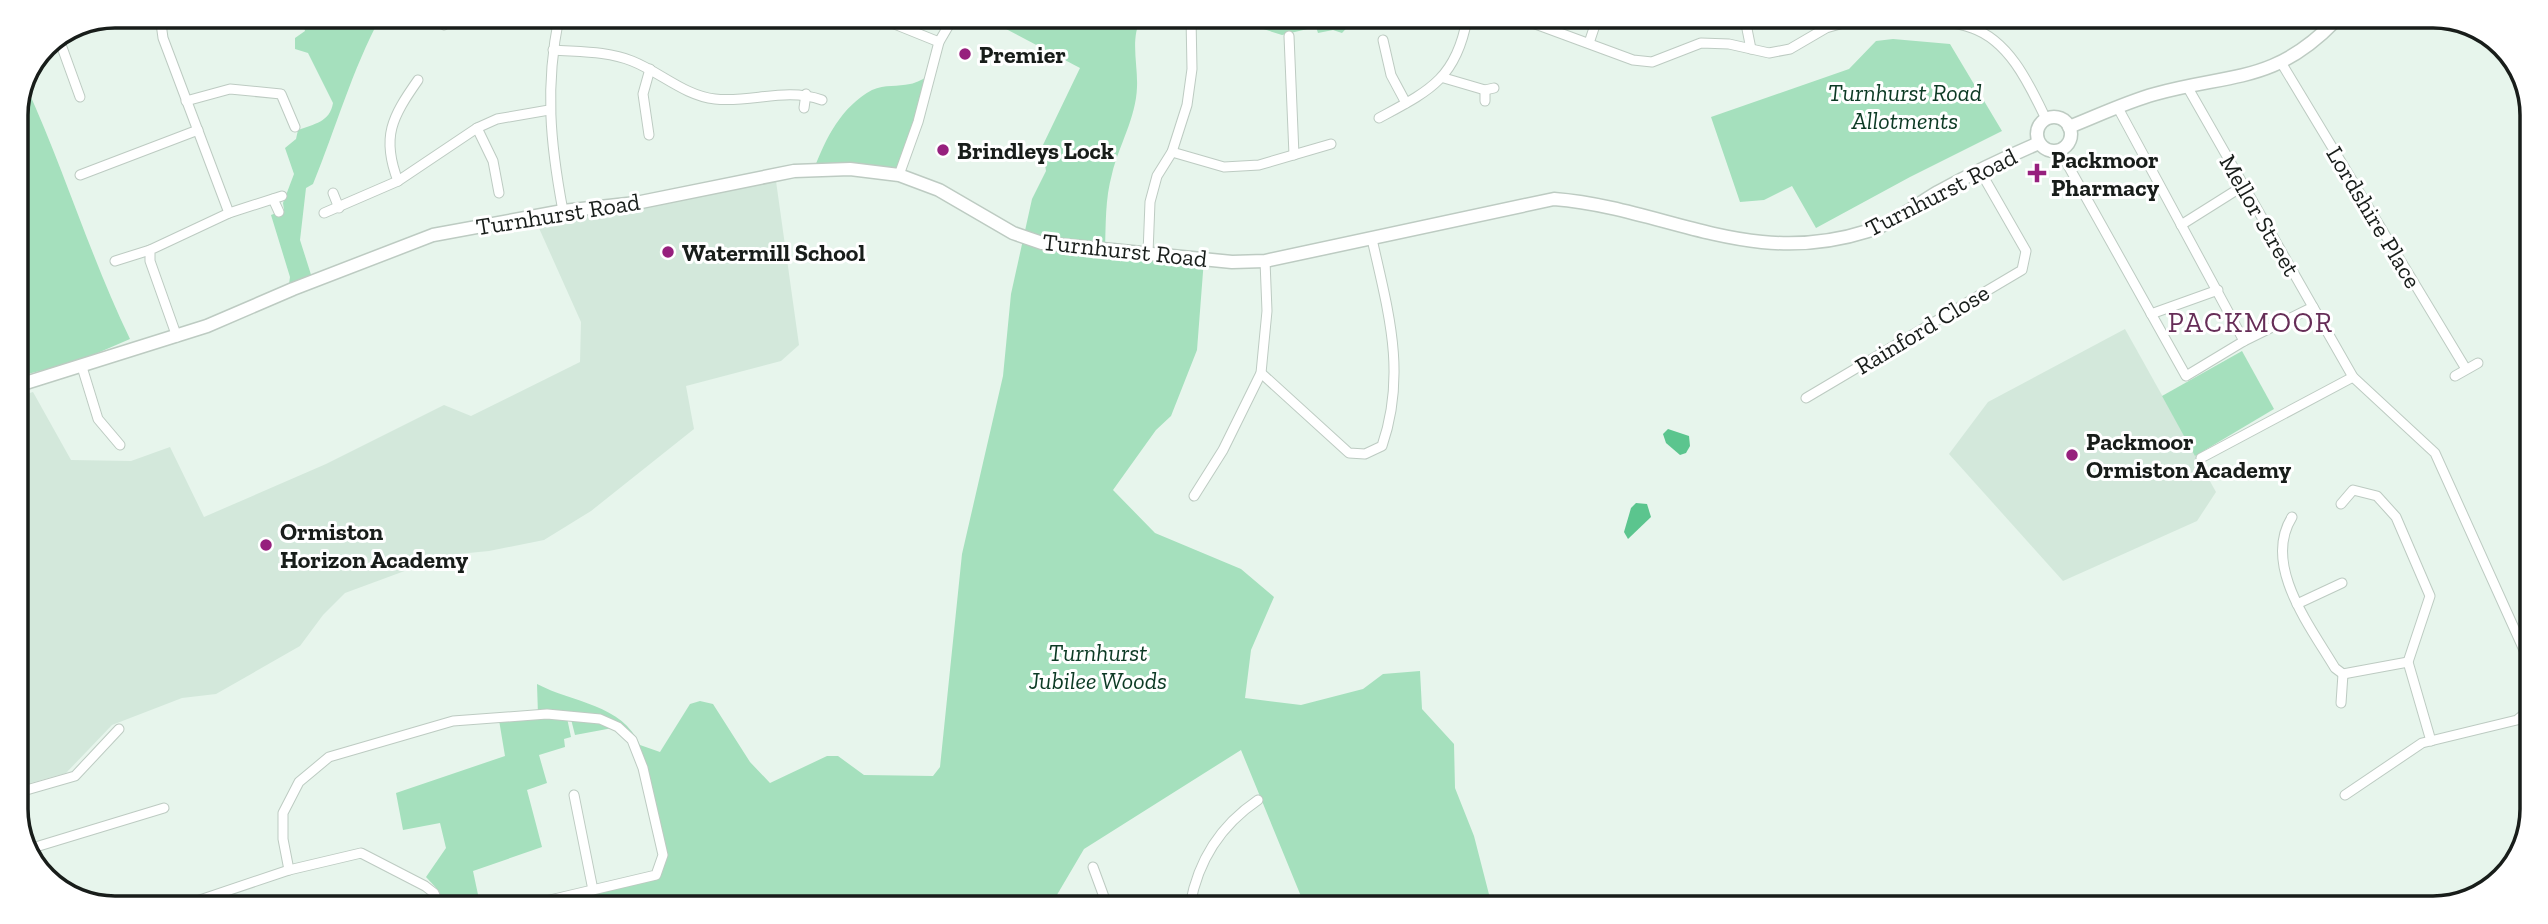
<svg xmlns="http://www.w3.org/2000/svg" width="2548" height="924" font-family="'Zilla Slab',serif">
<rect width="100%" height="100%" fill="#e7f5ec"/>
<!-- built -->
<g fill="#d3e8db">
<polygon points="775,174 799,345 781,361 686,386 694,429 591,511 544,540 489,551 448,555 345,593 323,615 300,646 216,694 182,698 112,725 66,773 16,787 16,397 33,392 71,460 131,461 170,447 204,517 326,464 444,405 471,416 580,362 581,322 534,217"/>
<polygon points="2125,329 2216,492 2197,521 2063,581 1949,454 1988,402"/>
</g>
<!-- green -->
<g fill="#a5e0bd">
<path d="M301,16H381C352,70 336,128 313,184L306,188L300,240L313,281L288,291L290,277L271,215L284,210L283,203L294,174L285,148L296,139L298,130C314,124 330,122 333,103L308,53L295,49V38L305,31Z"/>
<path d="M985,18H1141C1130,40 1138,64 1137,87C1136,118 1119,145 1112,174C1105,199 1106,224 1105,249L1204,259L1197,350L1171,416L1156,430L1113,490L1155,533L1241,569L1274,597L1251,650L1245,698L1301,705L1363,689L1383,674L1420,671L1422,709L1454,744L1455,788L1474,836L1492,906H1305L1241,750L1084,849L1051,905L533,904L656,875L663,855L636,746L618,727L575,735L570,715H538L537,684C573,703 622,704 640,745L660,752L690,704L700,701L713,704L750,762L770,783L827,756H838L864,775L933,776L940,767L962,554L1003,376L1011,294L1032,199L1046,171L1042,147L1080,68Z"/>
<polygon points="1229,18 1355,19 1342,33 1333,30 1318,33 1316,27 1282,35"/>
<polygon points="1362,19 1447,19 1432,22 1432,29 1376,25"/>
<polygon points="1893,39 1950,44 2002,131 1910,177 1816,228 1792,186 1764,200 1740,202 1711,117 1849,69 1876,41"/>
<path d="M931,75L899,175L814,169C826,138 841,107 872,90C885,84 898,87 910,84C917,83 924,78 931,75Z"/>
<path d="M26,86C64,169 90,256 130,339L79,361L16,377V109Z"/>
<polygon points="2242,351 2274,409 2195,456 2162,396"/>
<polygon points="567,718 571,737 564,739 565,747 539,755 547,783 527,790 542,847 473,871 480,904 444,904 439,891 426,877 446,848 440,823 403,830 396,793 505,756 499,720"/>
</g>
<!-- water -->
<g fill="#5bc58e">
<polygon points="1668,429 1689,436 1690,446 1686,453 1680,455 1666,443 1663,434"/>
<polygon points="1636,503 1647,504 1651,517 1628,539 1624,532 1631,508"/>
</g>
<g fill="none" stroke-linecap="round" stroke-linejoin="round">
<defs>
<g id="street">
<polyline points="160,16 163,38 229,213 150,250 150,261 177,337"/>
<path d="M559,17C545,87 550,142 563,211"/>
<polyline points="877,17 939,42"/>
<polyline points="1488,19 1530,22 1633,60 1652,62 1701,43 1729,44 1769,53 1790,49 1826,28 1854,20"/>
<polyline points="1745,19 1751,49"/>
<path d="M1919,20C1936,21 1956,22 1972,28C2010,41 2030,86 2046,119"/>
<polyline points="444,25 446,17"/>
<polyline points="1289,36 1294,155"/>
<polyline points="59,39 80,97"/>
<polyline points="1383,40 1391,75 1406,103"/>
<polyline points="1589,43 1597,19"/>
<path d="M553,50C579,52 608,51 632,61C660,72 685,96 715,99C752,103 785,87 822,100"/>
<polyline points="2282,64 2466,369"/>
<polyline points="1444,78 1485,90 1494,88"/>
<polyline points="2188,88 2353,377 2435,453 2528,659"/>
<polyline points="1485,90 1485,101"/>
<polyline points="186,101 230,89 281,94 295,127"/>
<polyline points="804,108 806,94"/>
<polyline points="2118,108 2244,341"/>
<path d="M1379,118C1429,91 1456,79 1467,19"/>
<polyline points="477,128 493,161 499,193"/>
<polyline points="649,135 643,94 650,69"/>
<polyline points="2060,151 2186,376 2244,341 2313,307"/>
<polyline points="1172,152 1224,167 1259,165 1331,144"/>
<polyline points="80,175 198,130"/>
<polyline points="899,175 918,122 939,42 953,18"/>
<path d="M398,181C381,137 392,117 418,80"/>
<polyline points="333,193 339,208"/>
<polyline points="273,199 279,212"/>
<polyline points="229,213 282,196"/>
<polyline points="324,213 398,181 477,128 497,119 549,110"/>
<polyline points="2181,225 2243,186"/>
<polyline points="1148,253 1150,202 1157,176 1172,152 1187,105 1192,69 1191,18"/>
<polyline points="115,261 150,250"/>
<polyline points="2151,314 2218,290"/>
<polyline points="82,367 98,419 120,445"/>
<path d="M1261,373L1349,453L1365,454L1382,446C1407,373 1388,311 1372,239"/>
<polyline points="2455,376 2478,363"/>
<polyline points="1806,398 2022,270 2026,251 1979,169"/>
<polyline points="2201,458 2353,377"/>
<polyline points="1194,496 1223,450 1261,373 1267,311 1265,261"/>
<polyline points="2341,504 2353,490 2377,496 2396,517 2430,596 2408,662 2431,741"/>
<path d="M2292,517C2262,565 2310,626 2335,668L2343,674L2408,662"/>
<polyline points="2297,604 2342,583"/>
<polyline points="2341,703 2343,674"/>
<polyline points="16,793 75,776 119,729"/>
<polyline points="574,795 593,890"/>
<polyline points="2345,795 2422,743 2517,720 2528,711"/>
<polyline points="29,849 164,808"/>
<polyline points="1093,867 1107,905"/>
<polyline points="289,870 283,839 283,813 299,782 329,757 453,721 547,714 600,719 618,727 632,740 643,768 663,855 656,875 533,904"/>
<polyline points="191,903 289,870 361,853 425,886 434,893 439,904"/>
<path d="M1190,905C1198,861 1221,825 1258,800"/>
</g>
<g id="secondary">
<circle cx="2054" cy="134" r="17"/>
<path d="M2069,127C2097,116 2126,102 2155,94C2230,73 2274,84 2335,21"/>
<path d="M16,386L207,326L293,289L433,235L563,211L636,203L794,171L850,169L899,175L939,190L1013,233L1042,243L1232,262L1265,261L1554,199C1666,208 1749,269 1868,231C1892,224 1916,205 1938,192C1971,174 2004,158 2039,143"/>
</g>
</defs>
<!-- street casing -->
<use href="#street" stroke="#bdcbc2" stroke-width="11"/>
<!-- secondary casing -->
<use href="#secondary" stroke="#bdcbc2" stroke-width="15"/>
<!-- street -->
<use href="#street" stroke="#fff" stroke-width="9"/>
<!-- secondary -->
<use href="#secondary" stroke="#fff" stroke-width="12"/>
</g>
<!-- markers -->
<g fill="#96207d" stroke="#fff" stroke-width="2.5">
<circle cx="965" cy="54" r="7"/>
<circle cx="943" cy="150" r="7"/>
<path d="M2033.5 162.5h7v7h7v7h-7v7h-7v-7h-7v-7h7z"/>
<circle cx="668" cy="252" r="7"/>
<circle cx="2072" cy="455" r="7"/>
<circle cx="266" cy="545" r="7"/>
</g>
<g text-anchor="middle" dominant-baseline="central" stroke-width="6" stroke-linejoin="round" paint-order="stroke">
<!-- poi labels -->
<g font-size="24" font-weight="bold" fill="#181d1a" stroke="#fff" text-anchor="start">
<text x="979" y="54">Premier</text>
<text x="957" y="150">Brindleys Lock</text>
<text x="2051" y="159">Packmoor<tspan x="2051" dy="28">Pharmacy</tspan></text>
<text x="682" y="252">Watermill School</text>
<text x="2086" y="441">Packmoor<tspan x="2086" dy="28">Ormiston Academy</tspan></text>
<text x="280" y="531">Ormiston<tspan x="280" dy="28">Horizon Academy</tspan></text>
</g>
<!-- park labels -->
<g font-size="24" font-style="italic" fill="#0c3a24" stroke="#fff">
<text x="1905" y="92">Turnhurst Road<tspan x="1905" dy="28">Allotments</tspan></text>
<text x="1098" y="652">Turnhurst<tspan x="1098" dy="28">Jubilee Woods</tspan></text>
</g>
<!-- street labels -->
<g font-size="24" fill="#181d1a" stroke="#fff">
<text transform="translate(1941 192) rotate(-27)">Turnhurst Road</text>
<text transform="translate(558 214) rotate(-9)">Turnhurst Road</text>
<text transform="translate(2260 215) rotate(60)">Mellor Street</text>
<text transform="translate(2374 217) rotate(59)">Lordshire Place</text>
<text transform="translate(1125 250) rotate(6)">Turnhurst Road</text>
<text transform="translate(1922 329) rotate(-31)">Rainford Close</text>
</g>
<!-- quarter labels -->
<g font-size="28" letter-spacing="2" fill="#662d57" stroke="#fff">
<text x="2251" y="322">PACKMOOR</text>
</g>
</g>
<!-- crop -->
<path d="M0 0H2548V924H0ZM115 28H2433A87 87 0 0 1 2520 115V809A87 87 0 0 1 2433 896H115A87 87 0 0 1 28 809V115A87 87 0 0 1 115 28Z" fill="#fff" fill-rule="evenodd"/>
<path fill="none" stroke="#181d1a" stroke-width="3.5" d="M115 28H2433A87 87 0 0 1 2520 115V809A87 87 0 0 1 2433 896H115A87 87 0 0 1 28 809V115A87 87 0 0 1 115 28Z"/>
</svg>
